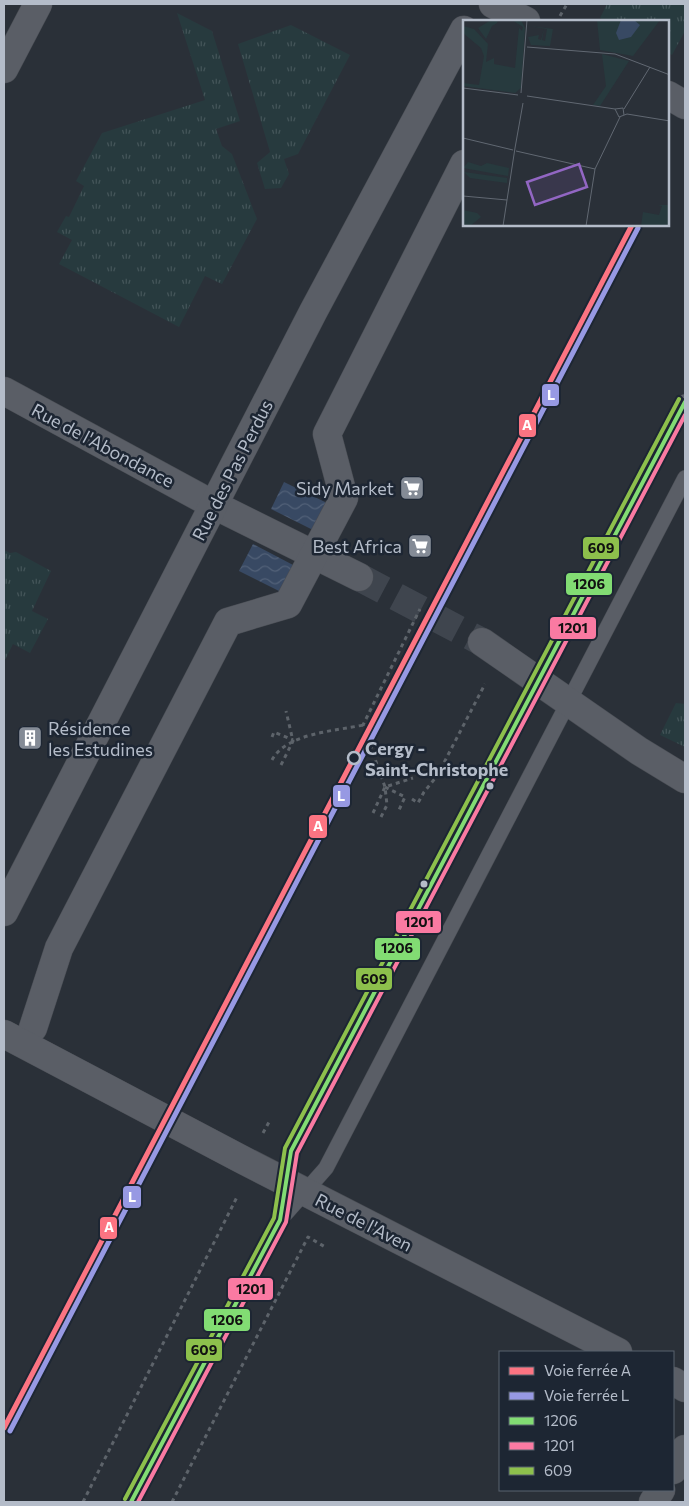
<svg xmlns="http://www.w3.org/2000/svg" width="689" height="1506" font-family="Commissioner,sans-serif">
<defs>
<pattern id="grass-tufts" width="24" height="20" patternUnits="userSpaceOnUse" patternTransform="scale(1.25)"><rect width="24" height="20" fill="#273a3e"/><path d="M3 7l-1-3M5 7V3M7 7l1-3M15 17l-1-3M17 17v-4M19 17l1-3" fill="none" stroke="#445559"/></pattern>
<pattern id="water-waves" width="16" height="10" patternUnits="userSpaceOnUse" patternTransform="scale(1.25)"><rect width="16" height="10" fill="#384963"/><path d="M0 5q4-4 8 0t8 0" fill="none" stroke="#526178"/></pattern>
</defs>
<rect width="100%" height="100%" fill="#2a3038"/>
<!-- grass -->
<g fill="url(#grass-tufts)">
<polygon points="607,4 685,4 685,31 672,55 668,53 668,21 606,21 600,18"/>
<polygon points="177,13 212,31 240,121 216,129 222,146 232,154 257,219 222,284 205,276 179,327 59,264 72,240 57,232 66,216 69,217 84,186 76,181 102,133 205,100"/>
<polygon points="291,25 350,55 298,154 284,159 289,174 281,188 265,189 257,163 270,152 238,44"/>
<polygon points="4,550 10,553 16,552 51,571 32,611 48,619 30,653 13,644 4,662"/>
<polygon points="676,703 685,704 685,747 660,735"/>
</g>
<!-- water -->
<g fill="url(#water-waves)">
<polygon points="284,482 327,503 313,530 271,509"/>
<polygon points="253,544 295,566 281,592 239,571"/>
</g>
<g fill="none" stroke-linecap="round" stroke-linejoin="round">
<!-- street-tunnel -->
<polyline stroke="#3f454e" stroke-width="28" stroke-dasharray="28 14" stroke-linecap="butt" points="359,577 482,642"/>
<defs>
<g id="lane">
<polyline points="280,1219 291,1151 685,402"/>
<polyline points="131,1502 280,1220 326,1168 685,478"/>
</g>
<g id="street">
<polyline points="493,4 526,21"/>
<polyline points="4,69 38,4"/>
<polyline points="668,95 685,105"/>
<polyline points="4,391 214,505 359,577"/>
<polyline points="482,642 639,751 685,779"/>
<polyline points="4,912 313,312 464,30"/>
<polyline points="33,1028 59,948 228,622 288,604 344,498 327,434 464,164"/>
<polyline points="4,1034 241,1159 618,1352"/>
<polyline points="673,1381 685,1388"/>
</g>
<g id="secondary">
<polyline points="673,1470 685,1449"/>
<polyline points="653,1502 661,1490"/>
</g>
</defs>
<!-- lane casing -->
<use href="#lane" stroke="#484c53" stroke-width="16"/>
<!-- street casing -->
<use href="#street" stroke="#484c53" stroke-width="29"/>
<!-- secondary casing -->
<use href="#secondary" stroke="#484c53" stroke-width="29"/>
<!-- path -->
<g stroke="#5d636a" stroke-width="3" stroke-dasharray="4 4" stroke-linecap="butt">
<polyline points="560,16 567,4"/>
<polyline points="272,737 274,732 293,740"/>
<path d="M272,760C286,733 336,731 363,725"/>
<polyline points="281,765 293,741 286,711"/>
<polyline points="385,787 405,797 399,810"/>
<polyline points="412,799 418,803 424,792 437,776 485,684"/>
<polyline points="373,813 385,787 413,778"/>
<polyline points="381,817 387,805 385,787 363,725 420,609"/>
<polyline points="263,1133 269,1122"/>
<polyline points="83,1502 238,1195"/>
<polyline points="172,1502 308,1237 327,1248"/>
</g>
<!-- lane -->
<use href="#lane" stroke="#5a5e66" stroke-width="15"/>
<!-- street -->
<use href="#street" stroke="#5a5e66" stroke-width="28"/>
<!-- secondary -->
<use href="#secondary" stroke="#595d64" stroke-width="28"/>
<defs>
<polyline id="bus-1" points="131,1502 280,1220 291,1151 685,402"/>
<polyline id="bus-2" points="138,1502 286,1222 297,1153 685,415"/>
<polyline id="bus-3" points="125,1499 274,1218 285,1148 679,399"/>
</defs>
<!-- bus-1 casing -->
<use href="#bus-1" stroke="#1d2633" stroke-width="8"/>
<!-- bus-2 casing -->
<use href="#bus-2" stroke="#1d2633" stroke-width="8"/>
<!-- bus-3 casing -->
<use href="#bus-3" stroke="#1d2633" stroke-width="8"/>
<!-- bus-1 -->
<use href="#bus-1" stroke="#82dc73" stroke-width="4"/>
<!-- bus-2 -->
<use href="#bus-2" stroke="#fa7aa2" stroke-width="4"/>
<!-- bus-3 -->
<use href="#bus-3" stroke="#8dc04c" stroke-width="4"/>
<defs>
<polyline id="rail-1" points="4,1428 632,225"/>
<polyline id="rail-2" points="10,1431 638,228"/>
</defs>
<!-- rail-1 casing -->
<use href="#rail-1" stroke="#1d2633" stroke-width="9"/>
<!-- rail-2 casing -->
<use href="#rail-2" stroke="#1d2633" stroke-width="9"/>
<!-- rail-1 -->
<use href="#rail-1" stroke="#fc7482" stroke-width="5"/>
<!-- rail-2 -->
<use href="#rail-2" stroke="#9799e3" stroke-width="5"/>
</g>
<!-- icons -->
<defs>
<symbol id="supermarket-square" viewBox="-11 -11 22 22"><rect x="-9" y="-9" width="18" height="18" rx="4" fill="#848b96" stroke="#1d2633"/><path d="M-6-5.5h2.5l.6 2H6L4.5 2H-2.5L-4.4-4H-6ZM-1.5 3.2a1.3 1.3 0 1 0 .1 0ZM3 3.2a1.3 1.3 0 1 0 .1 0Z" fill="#fff"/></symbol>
<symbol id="building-square" viewBox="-11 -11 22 22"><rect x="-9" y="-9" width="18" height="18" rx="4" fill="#848b96" stroke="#1d2633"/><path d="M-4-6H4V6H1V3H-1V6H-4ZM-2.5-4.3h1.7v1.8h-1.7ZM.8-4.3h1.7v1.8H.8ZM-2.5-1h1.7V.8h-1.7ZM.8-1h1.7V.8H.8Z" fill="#fff"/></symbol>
</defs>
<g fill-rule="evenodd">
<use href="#supermarket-square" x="398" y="474" width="28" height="28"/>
<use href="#supermarket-square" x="406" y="532" width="28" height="28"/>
<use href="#building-square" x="16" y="724" width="28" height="28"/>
</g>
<!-- markers -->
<circle fill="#1d2633" stroke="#b4bcc9" stroke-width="2.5" cx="354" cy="758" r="6"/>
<g fill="#b4bcc9" stroke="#1d2633" stroke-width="2">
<circle cx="490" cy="786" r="4.5"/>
<circle cx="424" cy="884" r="4.5"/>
</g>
<g text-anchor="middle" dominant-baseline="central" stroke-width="5" stroke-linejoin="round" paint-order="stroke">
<!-- street labels -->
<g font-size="18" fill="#b4bcc9" stroke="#1d2633">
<text transform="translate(103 445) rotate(28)">Rue de l'Abondance</text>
<text transform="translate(232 470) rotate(-63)">Rue des Pas Perdus</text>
<text transform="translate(364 1222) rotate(27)">Rue de l'Aven</text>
</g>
<!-- poi labels -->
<g font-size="18" fill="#b4bcc9" stroke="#1d2633" text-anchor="end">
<text x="394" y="488">Sidy Market</text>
<text x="402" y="546">Best Africa</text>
<text x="48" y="728" text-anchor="start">Résidence<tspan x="48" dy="21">les Estudines</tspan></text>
</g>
<!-- stop labels -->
<g font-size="18" font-weight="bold" fill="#b4bcc9" stroke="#1d2633" text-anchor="start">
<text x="365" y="748">Cergy -<tspan x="365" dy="21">Saint-Christophe</tspan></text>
</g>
</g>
<!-- overview -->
<g transform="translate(463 20)">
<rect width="206" height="206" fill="#2a3038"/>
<path d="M28,0H35L34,3L29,6L23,19L15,8ZM49,0H58L62,8L58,68L52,73L0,66V63L16,65L21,36L18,28L0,13V6L11,9L25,24L23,42L31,38V44L52,48L56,8L51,2L59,11L60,7ZM67,6L90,9L87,26L68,25L65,17L76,15L75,19L78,20L81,9L79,20L82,21L84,9ZM5,142L18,146L24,143L46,148L45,156L0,148ZM1,152L44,158V163L7,158Z" fill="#273a3e"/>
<path d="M134,0H197L170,36L137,30ZM139,34L166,41L137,86L130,85L143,66ZM195,185H206V206H178L180,192L196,195L199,186ZM0,190L14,193L18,197L7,206H0Z" fill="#273a3e"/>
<path d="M158,0H171L177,5L168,17L156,20L153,13Z" fill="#384963"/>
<path fill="none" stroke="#616872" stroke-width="1" d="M64,27L152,34L207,55M0,68L55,75M58,73L64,0M64,76L152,89M161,89L187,47M161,95L160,88L152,89L156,97L164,94L207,101M0,118L50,130M52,128L60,83M53,131L132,149M0,176L44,180M40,206L52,128M123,206L132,149L157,97"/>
<path fill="#9266c3" fill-opacity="0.15" stroke="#9266c3" stroke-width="2.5" d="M116,144L124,167L72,185L64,162Z"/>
<rect width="206" height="206" fill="none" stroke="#b4bcc9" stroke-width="2.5"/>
</g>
<g stroke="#1d2633" stroke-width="2">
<rect x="541" y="383" width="19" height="24" rx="5" fill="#9799e3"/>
<rect x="518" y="413" width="19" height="25" rx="5" fill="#fc7482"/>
<rect x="582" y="536" width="38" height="24" rx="5" fill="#8dc04c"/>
<rect x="565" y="572" width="48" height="24" rx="5" fill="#82dc73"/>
<rect x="549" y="616" width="48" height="24" rx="5" fill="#fa7aa2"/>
<rect x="332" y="784" width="19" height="24" rx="5" fill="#9799e3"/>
<rect x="308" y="814" width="20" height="25" rx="5" fill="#fc7482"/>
<rect x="395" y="910" width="47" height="24" rx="5" fill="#fa7aa2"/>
<rect x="374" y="937" width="47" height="24" rx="5" fill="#82dc73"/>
<rect x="355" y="967" width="38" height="24" rx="5" fill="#8dc04c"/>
<rect x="122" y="1185" width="20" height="24" rx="5" fill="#9799e3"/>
<rect x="99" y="1216" width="19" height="24" rx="5" fill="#fc7482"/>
<rect x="227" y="1277" width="47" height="24" rx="5" fill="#fa7aa2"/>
<rect x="203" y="1308" width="48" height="24" rx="5" fill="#82dc73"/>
<rect x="185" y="1338" width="38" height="24" rx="5" fill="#8dc04c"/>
</g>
<g font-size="14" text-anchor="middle" font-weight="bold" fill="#fff">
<text x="551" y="400">L</text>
<text x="527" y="430">A</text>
<text x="341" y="801">L</text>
<text x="318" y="831">A</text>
<text x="132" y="1202">L</text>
<text x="109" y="1232">A</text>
</g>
<g font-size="14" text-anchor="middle" font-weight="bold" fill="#111">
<text x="601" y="553">609</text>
<text x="589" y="589">1206</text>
<text x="573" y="633">1201</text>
<text x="419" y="927">1201</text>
<text x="397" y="953">1206</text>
<text x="374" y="984">609</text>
<text x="251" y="1294">1201</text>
<text x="227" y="1325">1206</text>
<text x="204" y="1355">609</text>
</g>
<!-- border -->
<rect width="689" height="1506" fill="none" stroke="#b4bcc9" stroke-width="10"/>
<!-- legend -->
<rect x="499" y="1351" width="175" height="140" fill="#1d2633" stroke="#59626f"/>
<rect x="509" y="1367" width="25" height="8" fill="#fc7482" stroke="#59626f"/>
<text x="544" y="1376" font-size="15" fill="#b4bcc9">Voie ferrée A</text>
<rect x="509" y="1392" width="25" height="8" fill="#9799e3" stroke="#59626f"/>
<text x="544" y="1401" font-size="15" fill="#b4bcc9">Voie ferrée L</text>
<rect x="509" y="1417" width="25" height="8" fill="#82dc73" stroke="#59626f"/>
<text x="544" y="1426" font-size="15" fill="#b4bcc9">1206</text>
<rect x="509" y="1442" width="25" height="8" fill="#fa7aa2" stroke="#59626f"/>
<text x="544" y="1451" font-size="15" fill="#b4bcc9">1201</text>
<rect x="509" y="1467" width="25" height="8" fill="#8dc04c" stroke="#59626f"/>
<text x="544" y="1476" font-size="15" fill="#b4bcc9">609</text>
</svg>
